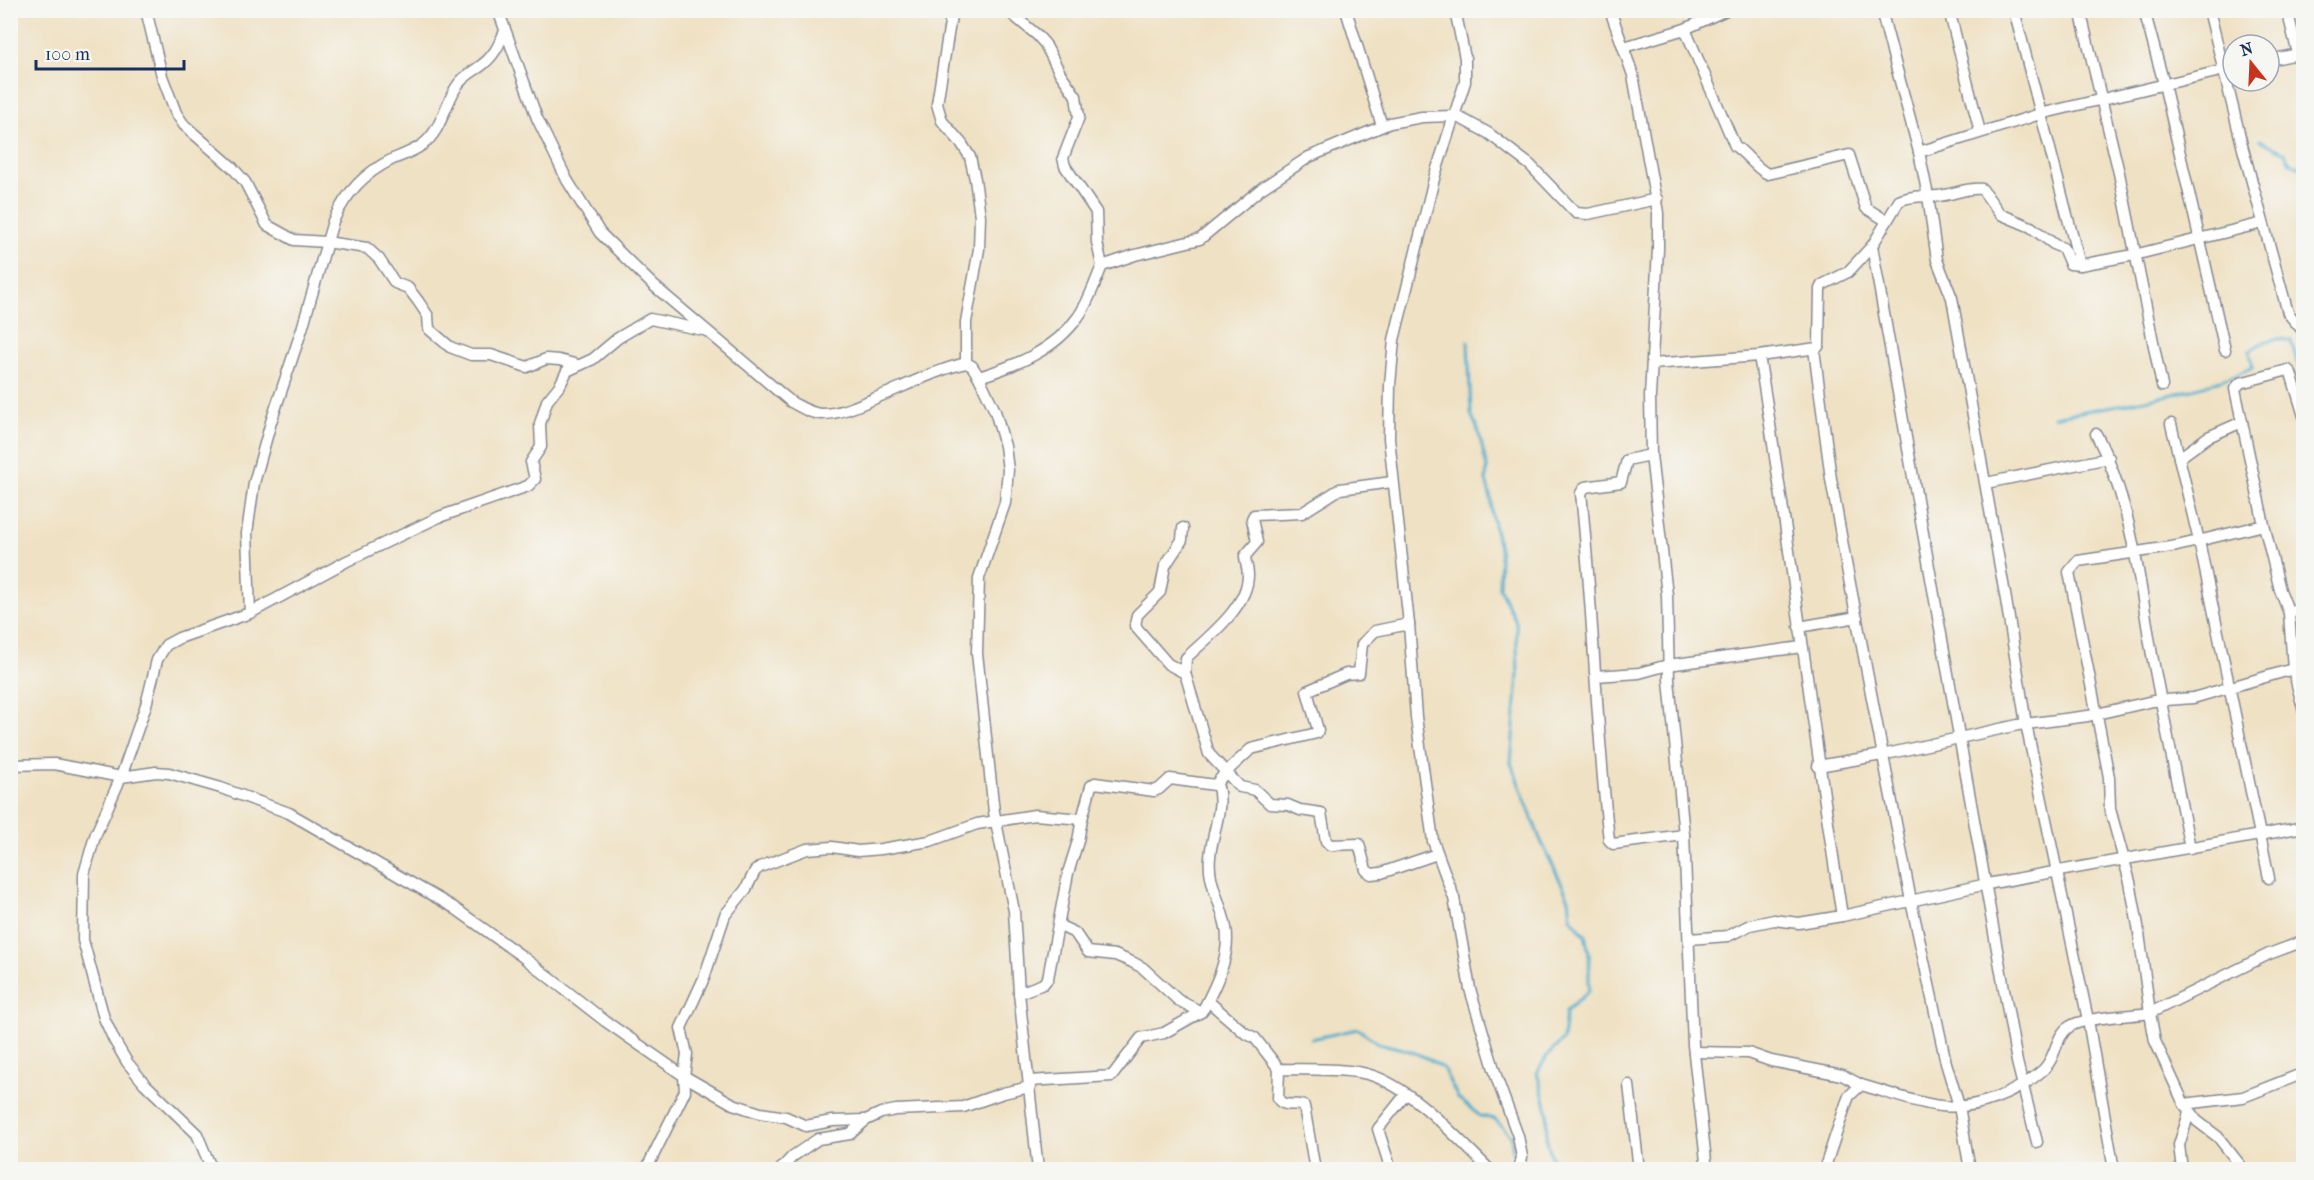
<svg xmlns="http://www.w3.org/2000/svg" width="2314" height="1180" font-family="'IM FELL French Canon',serif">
<rect width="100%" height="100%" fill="#f6f6f2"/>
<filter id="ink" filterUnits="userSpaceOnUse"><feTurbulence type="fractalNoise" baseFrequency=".0167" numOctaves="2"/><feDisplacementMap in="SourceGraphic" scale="12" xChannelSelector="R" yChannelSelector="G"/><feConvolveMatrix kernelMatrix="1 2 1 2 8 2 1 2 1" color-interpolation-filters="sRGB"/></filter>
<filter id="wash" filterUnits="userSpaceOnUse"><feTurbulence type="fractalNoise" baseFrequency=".008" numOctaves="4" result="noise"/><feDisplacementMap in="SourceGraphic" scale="24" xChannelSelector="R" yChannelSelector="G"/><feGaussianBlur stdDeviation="1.35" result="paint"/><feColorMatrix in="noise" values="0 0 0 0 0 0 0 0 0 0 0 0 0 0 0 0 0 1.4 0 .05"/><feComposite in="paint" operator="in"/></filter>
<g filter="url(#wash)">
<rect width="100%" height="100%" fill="#efe1c3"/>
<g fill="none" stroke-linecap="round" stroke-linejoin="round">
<!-- stream -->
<g stroke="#4eaccd" stroke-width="3">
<polyline points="2260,140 2285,153 2290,163 2304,168"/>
<polyline points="1468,342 1471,414 1478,430 1487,467 1486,480 1491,499 1492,515 1500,552 1499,587 1516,622 1518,675 1511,763 1540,839 1569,899 1571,918 1585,935 1589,953 1589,991 1566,1011 1563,1040 1547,1056 1537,1073 1548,1113 1546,1137 1552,1160 1548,1170"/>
<path d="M2054,417C2121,403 2191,397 2253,367L2249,351C2264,341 2273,336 2291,341L2304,385"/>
<polyline points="1311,1039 1358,1029 1378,1043 1407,1050 1427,1058 1443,1068 1458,1098 1480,1116 1495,1119 1511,1136 1513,1152 1517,1160"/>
<polyline points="1522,1164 1532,1170"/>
</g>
</g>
</g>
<g filter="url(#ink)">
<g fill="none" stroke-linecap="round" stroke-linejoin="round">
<defs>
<g id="minor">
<polyline points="146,10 162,76 176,113 184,125 232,167 245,182 267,225 294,240 326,242 367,248 379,259 395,283 408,288 418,301 428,316 429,329 450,347 471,355 491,355 527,367 546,359 559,360 578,365"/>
<path d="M498,10L537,118L567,180L600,233L653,285L791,402C801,407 811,414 822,414C844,414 867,401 888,393C913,382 940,369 966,363L972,366L979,377L995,411L1005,446L1008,470L1005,503L979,578L977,653L994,812L1014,911L1019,993L1038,1170"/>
<polyline points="952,10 937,104 942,121 962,144 970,157 975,179 980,216 979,249 966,322 966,363"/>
<polyline points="1007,10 1037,35 1045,44 1060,73 1076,96 1079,117 1063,158 1065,166 1096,212 1097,242 1102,266"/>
<polyline points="1346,10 1382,126"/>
<polyline points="1455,10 1465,58 1465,82 1435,175 1394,340 1390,385 1389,438 1409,624 1416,717 1433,841 1454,898 1470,989 1498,1082 1518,1136 1522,1157 1519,1170"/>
<polyline points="1610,10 1633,75 1658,213 1658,249 1650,396 1651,455 1667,595 1669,680 1684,835 1693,1045 1707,1170"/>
<polyline points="1881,10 1919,152 1928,196 1937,260 1952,298 2006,600 2026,724 2088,1020 2114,1170"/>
<polyline points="1949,10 1980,132"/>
<polyline points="2014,10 2080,265"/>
<polyline points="2080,10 2119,173 2162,386"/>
<polyline points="2144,10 2164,84 2225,350"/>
<polyline points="2209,10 2243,149 2288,313 2304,332"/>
<polyline points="2287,10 2304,78"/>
<path d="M1685,29L1735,146C1747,154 1756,169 1768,174L1849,155L1866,208L1887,221"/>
<polyline points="1624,47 1685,29 1726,10"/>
<polyline points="2269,60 2303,53"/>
<polyline points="1919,152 2040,114 2233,68"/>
<polyline points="1872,246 2017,1062 2037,1142"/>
<polyline points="1814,349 1831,479 1846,563 1911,901 1946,1063 1959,1106 1970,1170"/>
<path d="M1759,356C1790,542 1813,729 1842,916"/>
<path d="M1652,364L1759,356L1817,348L1819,345L1820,289L1822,285L1848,272L1872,246L1899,201C1910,195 1925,197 1938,196C1953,195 1966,187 1982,189L2000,214L2031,227L2055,245L2063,248L2070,264L2080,265L2134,255L2263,223"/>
<path d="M979,377C1017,365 1055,350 1078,317C1089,302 1095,282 1102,266L1135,255L1200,239L1262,188L1309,157L1390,123L1422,117L1454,116L1462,119L1488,133L1530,165L1576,213L1588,214L1657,199"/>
<polyline points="2304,416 2291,373 2288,370 2240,383 2235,389 2264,525 2177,546 2078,561 2069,572 2109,777 2110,809 2130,882 2138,926 2150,1013 2269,954 2304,941"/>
<polyline points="2171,424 2199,541 2269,878"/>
<path d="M2096,434C2132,502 2139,580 2152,655C2164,719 2177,784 2190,848"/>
<path d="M1651,455L1627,460L1621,482L1585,487L1581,493C1593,608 1596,725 1609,840L1613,844L1684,835"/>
<polyline points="2179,458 2208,437 2242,422"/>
<path d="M1392,482L1340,489L1302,513L1254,515L1252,519L1257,542L1245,556C1245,562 1248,568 1248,575C1248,607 1208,637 1186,658L1185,673L1209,754L1240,787L1255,790L1270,804L1288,805L1300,810L1321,813L1326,841L1330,845L1359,844L1366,870L1371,874L1381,873L1437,854"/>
<polyline points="1986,483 2109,458"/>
<polyline points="1183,528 1182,540 1165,566 1160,592 1137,615 1135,626 1168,664 1185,673"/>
<path d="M250,613L247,533L254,483L271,422L302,329L333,221C347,192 364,173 393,159C403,155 414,151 422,145C441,132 445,104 457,86C463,76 473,72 482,65C494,56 499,45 505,31"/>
<polyline points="2289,613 2304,606"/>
<polyline points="1799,627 1857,617"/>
<polyline points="2293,669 2304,712"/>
<polyline points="1596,676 1639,673 1668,665 1802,647"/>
<polyline points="10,765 54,764 121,777 156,772 169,773 221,788 289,813 453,907 523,957 605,1021 684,1076 685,1091 646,1170"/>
<polyline points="1818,766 1882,755 2018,725 2088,716 2153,701 2193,698 2293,669 2289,613 2280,590 2264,525"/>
<polyline points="1058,925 1075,933 1088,952 1115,955 1132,962 1143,968 1178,1000 1201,1012"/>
<polyline points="1689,939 1728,936 1750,925 1774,920 1799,923 1842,916 1987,884 2304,827"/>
<polyline points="1019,993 1043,984 1048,978 1068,873 1078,841 1082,819"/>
<path d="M1208,1001L1245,1033L1255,1038L1279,1069L1278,1099C1284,1108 1295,1102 1304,1106L1315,1170"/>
<polyline points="1694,1052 1748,1053 1771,1061 1842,1075 1861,1085"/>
<path d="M1279,1069C1305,1070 1343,1068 1367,1074C1410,1085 1458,1139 1490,1170"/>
<path d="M1029,1081L1112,1076L1141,1038L1164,1033L1201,1012L1204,1008C1216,985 1231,955 1226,928C1222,904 1207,882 1210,857C1212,832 1225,807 1217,784"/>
<polyline points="1629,1085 1639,1170"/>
<polyline points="2184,1104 2243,1097 2304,1073"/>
<polyline points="866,1120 832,1121 806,1126 786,1117 760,1113 733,1104 684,1076 687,1054 681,1028 704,978 725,915 746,889 755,871 760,867 807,849 832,847 858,851 881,849 930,841 977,824 1035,815 1082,819 1091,786 1095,783 1154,791 1159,789 1170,779 1215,785 1226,772 1251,749 1317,733 1318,730 1307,691 1346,674 1359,673 1362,644 1375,631 1409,624"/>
<polyline points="212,1170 197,1134 144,1083 127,1062 114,1040 104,1018 83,940 84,874 95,836 121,777 146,705 157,660 166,645 179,638 250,613 347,561 439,517 528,486 535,479 531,462 541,447 540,424 547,401 560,385 567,371 593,359 618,338 650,319 703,330"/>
<polyline points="780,1170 793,1156 818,1139 850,1134 866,1120 881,1113 896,1110 963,1107 1003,1093 1030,1087"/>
<polyline points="1391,1170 1378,1129 1406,1094"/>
<path d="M1824,1170L1846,1104L1849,1096L1861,1085C1887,1092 1915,1103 1941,1106C1977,1110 2017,1093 2043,1070C2056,1059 2055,1036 2069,1027C2082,1017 2131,1016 2150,1013L2155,1041L2184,1104L2197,1121L2218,1137L2244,1170"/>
<polyline points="2182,1170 2179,1145 2189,1113"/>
</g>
</defs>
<!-- minor casing -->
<use href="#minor" stroke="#858890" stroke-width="13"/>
<!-- minor -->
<use href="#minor" stroke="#fff" stroke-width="10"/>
</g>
</g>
<!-- margin -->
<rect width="2314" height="1180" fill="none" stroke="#f6f6f2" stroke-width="36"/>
<!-- north arrow -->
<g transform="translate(2251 63) rotate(342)"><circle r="28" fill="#f6f6f2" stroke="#9ea6b7" stroke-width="1.5"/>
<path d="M0-4.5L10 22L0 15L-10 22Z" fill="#c8321e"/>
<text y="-9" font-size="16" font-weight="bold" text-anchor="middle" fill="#1b2f5e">N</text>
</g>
<!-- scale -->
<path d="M36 60v9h148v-9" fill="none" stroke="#1b2f5e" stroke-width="3"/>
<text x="45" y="60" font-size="18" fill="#1b2f5e" stroke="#f6f6f2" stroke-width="4.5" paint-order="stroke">100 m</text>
</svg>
